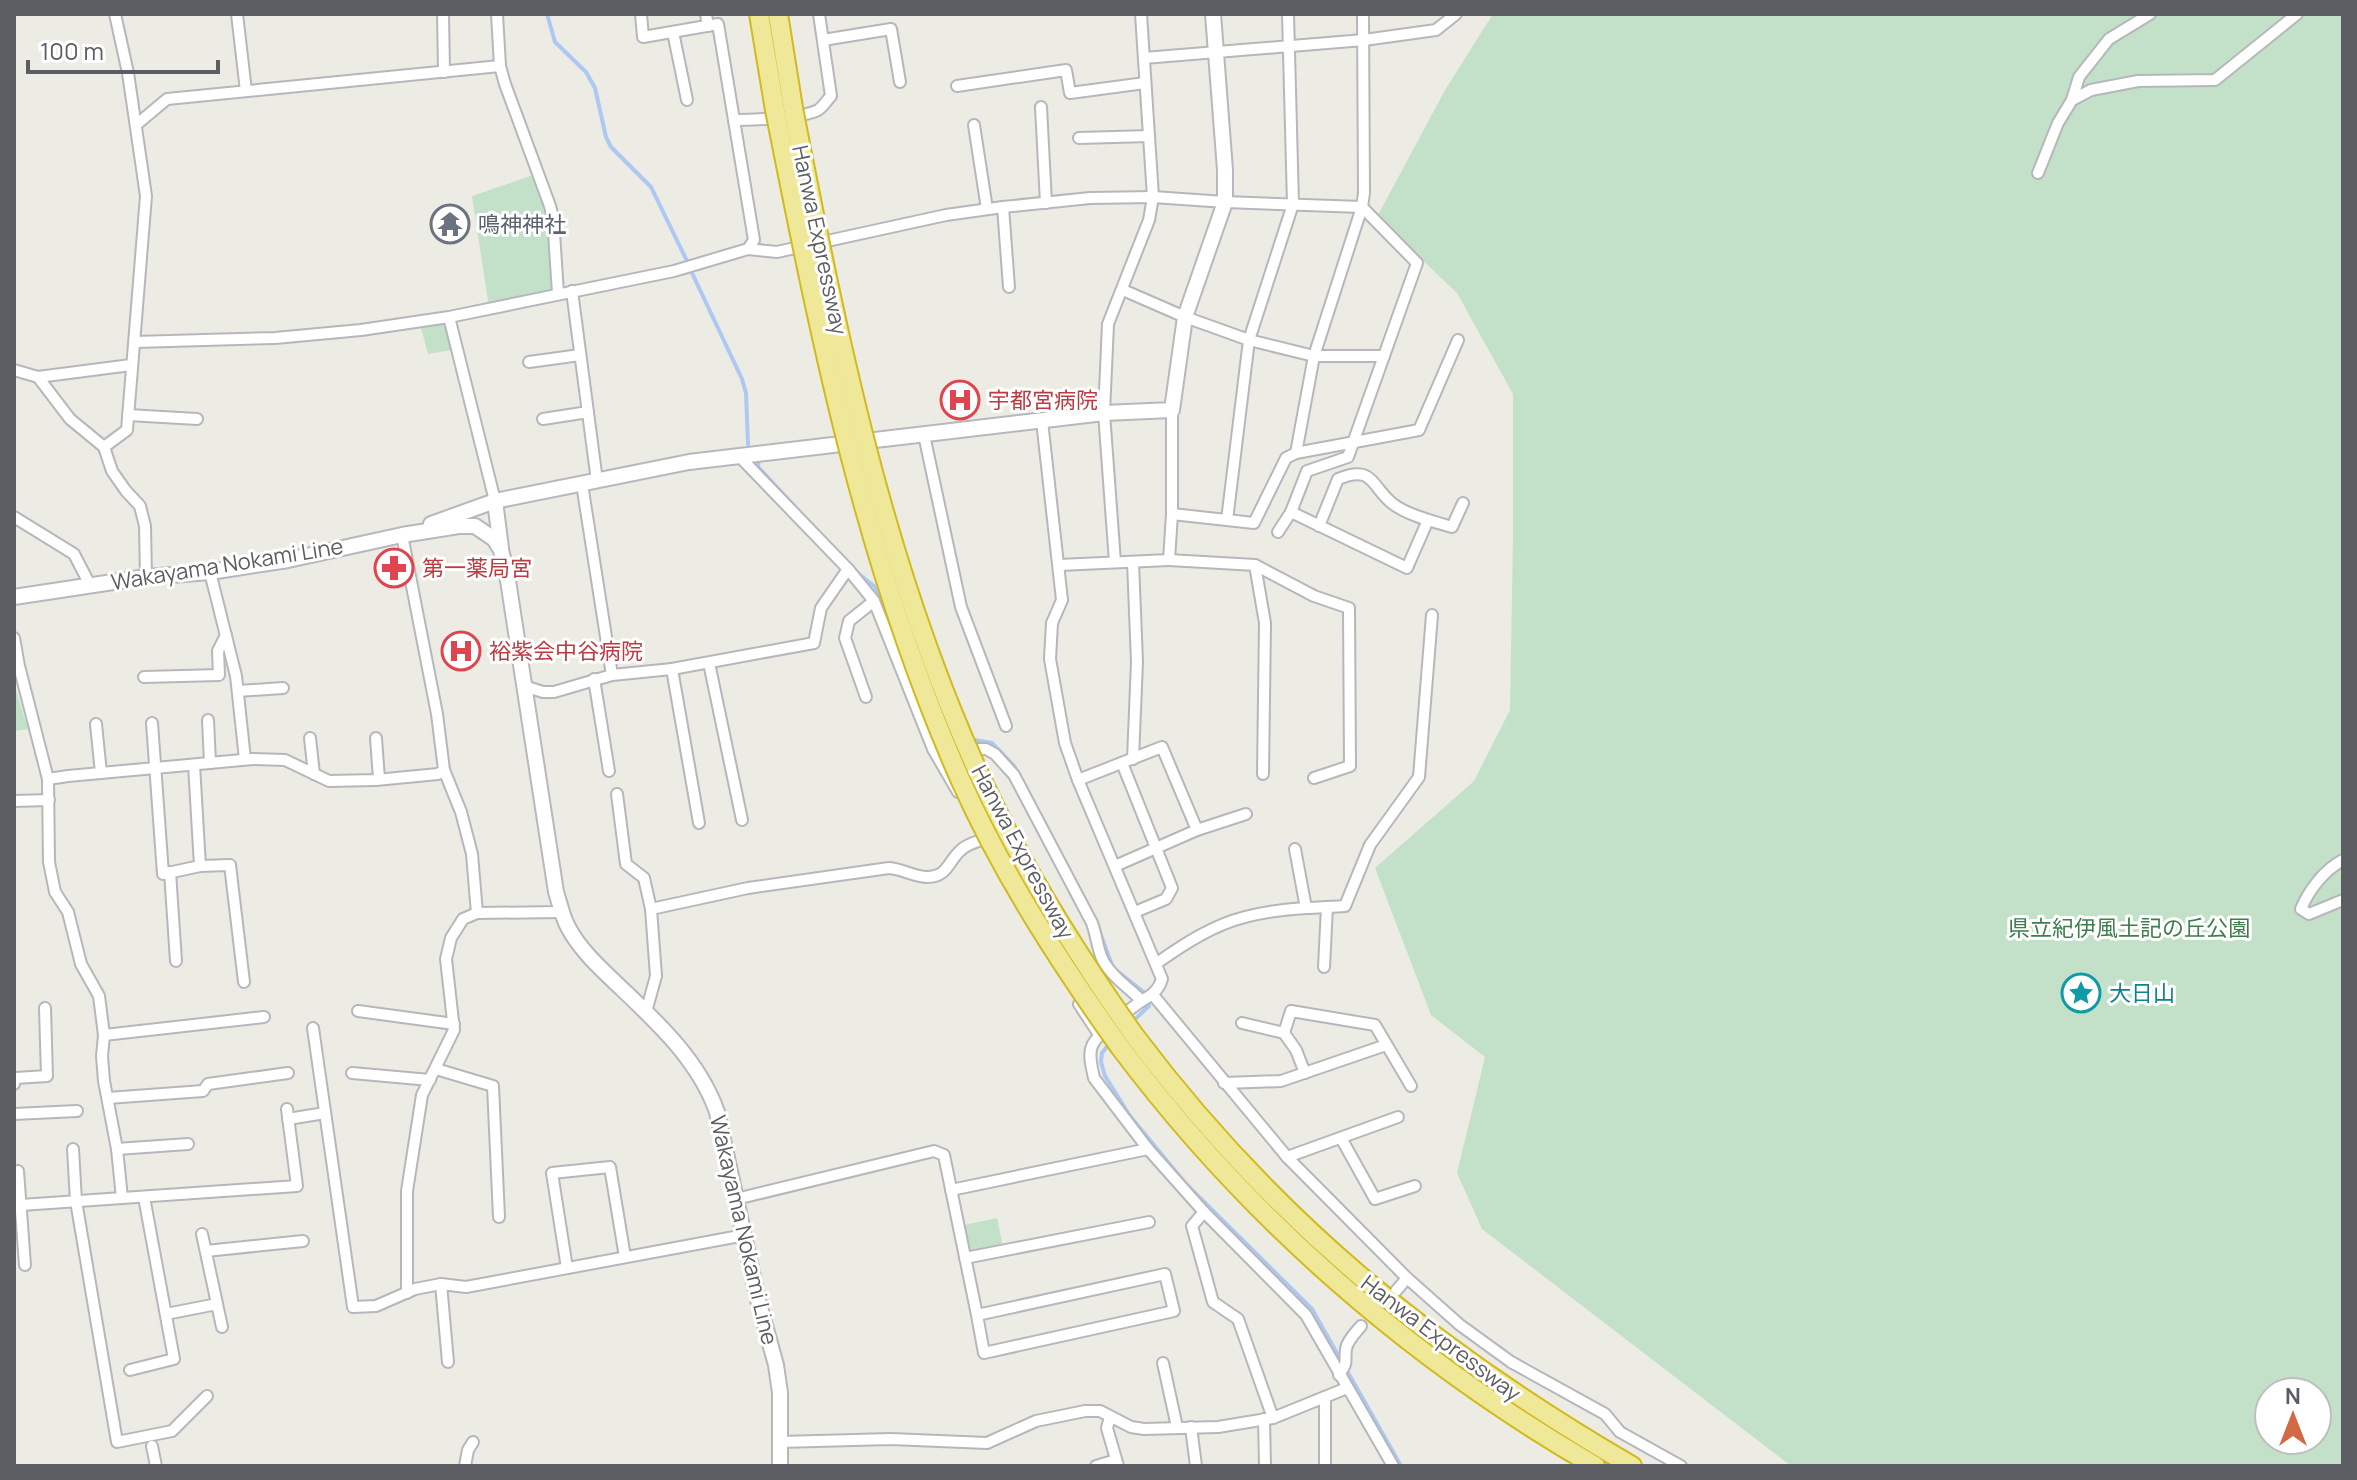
<svg xmlns="http://www.w3.org/2000/svg" width="2357" height="1480" font-family="Manrope,'Noto Sans JP',sans-serif">
<rect width="100%" height="100%" fill="#ecece4"/>
<!-- green -->
<g fill="#c3e1c8" fill-rule="evenodd">
<path d="M1493,14H2343V1466H1791L1482,1229L1457,1173L1485,1057L1431,1015L1375,868L1474,781L1510,710L1513,535V394L1457,293L1377,217L1445,90ZM2269,1392H2317V1440H2269Z"/>
<polygon points="536,174 550,210 556,292 489,307 472,196"/>
<polygon points="450,320 458,349 428,354 420,324"/>
<polygon points="14,684 28,729 14,731"/>
<polygon points="997,1218 1003,1247 969,1253 964,1225"/>
</g>
<g fill="none" stroke-linecap="round" stroke-linejoin="round">
<!-- stream -->
<g stroke="#acc8f3" stroke-width="4">
<polyline points="547,14 555,42 586,72 595,88 606,137 611,147 651,187 687,261"/>
<polyline points="692,273 742,379 746,393 748,444"/>
<polyline points="759,459 758,467 797,509"/>
<polyline points="855,571 874,586 893,629"/>
<polyline points="969,739 992,743 1014,766 1074,879"/>
<polyline points="1095,919 1113,968 1145,993 1149,1006 1131,1023"/>
<polyline points="1110,1043 1102,1053 1101,1062 1105,1076 1130,1116 1186,1184 1312,1309 1401,1466"/>
</g>
<defs>
<g id="street">
<polyline points="115,14 128,73 146,196 127,430 104,447 112,471 126,491 140,506 145,526 146,577"/>
<polyline points="237,14 246,91"/>
<polyline points="443,14 444,72"/>
<polyline points="497,14 500,66 505,84 550,206 553,218 558,293"/>
<polyline points="641,14 643,37 718,24 754,240 748,249"/>
<polyline points="706,14 708,26"/>
<polyline points="673,32 687,100"/>
<polyline points="823,40 891,29 900,82"/>
<polyline points="1144,58 1364,40 1436,30 1456,14"/>
<polyline points="957,86 1066,70 1070,93 1145,83"/>
<polyline points="2072,100 2091,90 2138,81 2215,80 2297,14"/>
<polyline points="1041,107 1046,203"/>
<path d="M734,120C751,120 804,118 818,110C823,107 827,100 831,96L819,14"/>
<polyline points="136,125 167,99 500,66"/>
<polyline points="974,125 987,209"/>
<polyline points="1079,138 1149,136"/>
<polyline points="2038,173 2058,123 2072,100 2079,77 2109,39 2150,14"/>
<polyline points="1003,207 1009,287"/>
<polyline points="1123,290 1185,317 1249,340 1314,356 1384,356"/>
<polyline points="572,291 597,481"/>
<polyline points="449,317 495,501"/>
<polyline points="135,342 275,338 361,330 449,317 674,271 748,249 777,252 946,215 1003,207 1090,198 1153,197 1225,202 1362,207 1364,193 1363,14"/>
<polyline points="529,362 580,355"/>
<polyline points="14,370 38,377 131,365"/>
<polyline points="38,377 70,419 104,447"/>
<polyline points="128,415 197,419"/>
<polyline points="543,419 588,412"/>
<path d="M1042,421L1062,600L1052,623L1050,659L1065,743L1078,780L1162,979C1158,992 1151,995 1140,1002C1129,1010 1097,1033 1092,1046C1088,1055 1092,1068 1094,1078L1148,1149L1204,1212L1306,1315L1393,1466"/>
<polyline points="924,435 961,607 1006,726"/>
<polyline points="1296,453 1314,356 1362,207 1417,263 1348,457 1307,471 1291,512 1407,568 1428,520"/>
<polyline points="739,456 848,569 874,601 933,749 958,792"/>
<polyline points="582,484 612,675"/>
<polyline points="1172,514 1254,523 1286,458 1296,453 1419,430 1458,340"/>
<polyline points="14,517 74,554 90,585"/>
<polyline points="1227,520 1249,340 1293,204 1288,14"/>
<path d="M1319,526L1338,479C1374,464 1371,487 1393,504C1407,515 1435,522 1452,527L1463,503"/>
<polyline points="1278,532 1291,512"/>
<polyline points="1169,560 1255,565 1314,596 1349,608 1350,766 1314,778"/>
<polyline points="1115,562 1104,413 1108,324 1149,220 1153,197 1141,14"/>
<polyline points="1059,565 1169,560 1172,514 1172,410"/>
<polyline points="1255,565 1265,623 1263,774"/>
<polyline points="210,572 236,676 245,759"/>
<polyline points="14,638 19,666 48,779 49,862 55,892 68,912 81,964 99,996 104,1035 102,1056 104,1081 117,1149 122,1198"/>
<polyline points="709,663 742,820"/>
<polyline points="672,669 699,823"/>
<polyline points="144,677 219,675 218,651 226,635"/>
<polyline points="594,679 609,771"/>
<polyline points="524,686 543,692 554,692 612,675 672,669 814,643 821,608 848,569"/>
<polyline points="238,691 283,688"/>
<polyline points="866,697 845,638 849,621 874,601"/>
<polyline points="208,720 210,763"/>
<polyline points="152,723 163,874 200,866 230,865 244,982"/>
<polyline points="96,724 101,773"/>
<polyline points="310,738 314,774"/>
<polyline points="376,738 379,779"/>
<path d="M965,749H986L995,754L1014,775L1092,923C1096,934 1097,945 1101,956C1107,973 1129,988 1142,1001"/>
<polyline points="1133,759 1137,662 1133,562"/>
<polyline points="1122,763 1172,888 1166,899 1135,912"/>
<polyline points="194,765 200,866"/>
<polyline points="444,770 461,812 472,854 477,913 562,912"/>
<polyline points="48,779 68,776 253,759 285,760 329,781 376,780 438,774 444,770 437,714 402,535"/>
<polyline points="1078,780 1162,747 1197,830 1246,814"/>
<polyline points="617,794 626,864 644,878 651,909"/>
<polyline points="14,801 49,800"/>
<polyline points="1295,849 1306,908"/>
<path d="M2343,860C2324,870 2309,890 2301,909L2309,914L2343,900"/>
<polyline points="1115,866 1197,830"/>
<polyline points="170,872 176,961"/>
<path d="M1157,963C1184,944 1213,925 1245,917C1278,908 1312,908 1345,906L1370,845L1419,777L1432,615"/>
<polyline points="1324,967 1327,907"/>
<polyline points="1153,995 1287,1157 1407,1278 1460,1325 1511,1362 1605,1414 1620,1432 1681,1466"/>
<polyline points="1079,1004 1100,1036"/>
<polyline points="358,1011 454,1024"/>
<path d="M646,1012L656,976L651,909L748,888L889,868C903,869 914,877 927,877C948,877 948,861 961,850C967,844 976,842 984,839"/>
<polyline points="1242,1023 1284,1033 1291,1011 1375,1025 1411,1086"/>
<polyline points="313,1028 353,1307 376,1306 415,1289 441,1284 466,1287 745,1235"/>
<polyline points="1284,1033 1296,1050 1305,1073"/>
<polyline points="104,1035 264,1017"/>
<polyline points="436,1069 493,1086 499,1217"/>
<polyline points="352,1073 430,1080"/>
<polyline points="1224,1083 1281,1081 1386,1045"/>
<polyline points="14,1084 16,1078 47,1076 45,1008"/>
<polyline points="108,1098 203,1091 208,1084 288,1073"/>
<polyline points="14,1114 77,1111"/>
<polyline points="288,1119 325,1113"/>
<polyline points="1341,1138 1375,1199 1415,1186"/>
<polyline points="73,1149 76,1201 117,1442 172,1431 207,1396"/>
<polyline points="117,1149 188,1144"/>
<polyline points="1287,1157 1398,1117"/>
<polyline points="18,1171 25,1265"/>
<polyline points="951,1190 1148,1149"/>
<polyline points="736,1199 934,1151 944,1155 977,1315 1165,1274 1174,1311 984,1353 977,1315"/>
<polyline points="21,1205 297,1186 287,1109"/>
<polyline points="1204,1212 1192,1226 1213,1302 1238,1319 1273,1418"/>
<polyline points="202,1234 222,1327"/>
<polyline points="206,1251 303,1241"/>
<polyline points="965,1258 1149,1222"/>
<polyline points="567,1268 552,1173 610,1167 625,1257"/>
<polyline points="441,1284 448,1362"/>
<polyline points="1396,1291 1407,1278"/>
<polyline points="407,1293 407,1191 422,1095 454,1030 446,959 451,938 463,919 477,913"/>
<polyline points="166,1314 217,1304"/>
<polyline points="1163,1363 1177,1427"/>
<polyline points="130,1370 174,1359 144,1197"/>
<path d="M1339,1375C1349,1360 1344,1364 1346,1349C1347,1341 1356,1332 1361,1326"/>
<polyline points="1110,1417 1107,1428 1118,1466"/>
<polyline points="1264,1419 1265,1466"/>
<polyline points="1191,1427 1196,1466"/>
<polyline points="780,1442 891,1439 987,1443 1036,1421 1085,1411 1100,1411 1131,1427 1144,1429 1218,1427 1273,1418 1347,1388"/>
<polyline points="152,1446 156,1466"/>
<polyline points="465,1466 468,1450 473,1442"/>
<polyline points="1096,1466 1116,1460"/>
<polyline points="1325,1466 1325,1397"/>
</g>
<g id="secondary">
<polyline points="495,501 501,548"/>
<polyline points="431,524 495,501 689,462 1104,413 1172,410 1185,317 1225,202 1225,170 1213,14"/>
<path d="M14,597L146,577L210,572L288,560L402,535L459,526H475L494,539L501,550L507,574L556,892C560,904 562,916 568,927C580,950 601,969 620,987C658,1023 699,1061 717,1112L758,1300L776,1365L780,1393V1466"/>
</g>
<g id="highway">
<polyline points="759,14 775,110"/>
<polyline points="778,14 793,108"/>
<path d="M1134,1035C1272,1219 1434,1351 1632,1466"/>
<path d="M1120,1047C1248,1218 1410,1359 1595,1466"/>
</g>
</defs>
<!-- street casing -->
<use href="#street" stroke="#b6b7bc" stroke-width="14"/>
<!-- secondary casing -->
<use href="#secondary" stroke="#b7b8be" stroke-width="18"/>
<!-- highway casing -->
<use href="#highway" stroke="#d2ba1e" stroke-width="22"/>
<!-- street -->
<use href="#street" stroke="#fff" stroke-width="10"/>
<!-- secondary -->
<use href="#secondary" stroke="#fff" stroke-width="14"/>
<!-- highway -->
<use href="#highway" stroke="#efe898" stroke-width="18"/>
<defs>
<g id="highway-bridge">
<path d="M793,108C837,334 883,566 980,776C1022,867 1076,953 1134,1035"/>
<path d="M775,110C821,341 865,565 961,781C1003,875 1060,963 1120,1047"/>
</g>
</defs>
<!-- highway-bridge casing -->
<use href="#highway-bridge" stroke="#d2ba1e" stroke-width="22" stroke-linecap="butt"/>
<!-- highway-bridge -->
<use href="#highway-bridge" stroke="#efe898" stroke-width="18"/>
</g>
<!-- icons -->
<defs>
<symbol id="temple-ring" viewBox="-11 -11 22 22"><circle r="9.5" fill="#fff" stroke="#6b7280" stroke-width="1.5"/><path d="M0-6L5-2H3V0L6.5 2.5H4V6H1.5V3h-3V6H-4V2.5H-6.5L-3 0V-2H-5Z" fill="#6b7280"/></symbol>
<symbol id="hospital-ring" viewBox="-11 -11 22 22"><circle r="9.5" fill="#fff" stroke="#e0444e" stroke-width="1.5"/><path d="M-5-5h3v3.5h4V-5h3V5h-3V1.5h-4V5h-3Z" fill="#e0444e"/></symbol>
<symbol id="pharmacy-ring" viewBox="-11 -11 22 22"><circle r="9.5" fill="#fff" stroke="#e0444e" stroke-width="1.5"/><path d="M-2-6h4v4h4v4h-4v4h-4v-4h-4v-4h4Z" fill="#e0444e"/></symbol>
<symbol id="sight-ring" viewBox="-11 -11 22 22"><circle r="9.5" fill="#fff" stroke="#0f9aa8" stroke-width="1.5"/><path d="M0-6L1.8-2.2L6-1.7L2.9 1.2L3.7 5.4L0 3.3L-3.7 5.4L-2.9 1.2L-6-1.7L-1.8-2.2Z" fill="#0f9aa8"/></symbol>
</defs>
<g fill-rule="evenodd">
<use href="#temple-ring" x="428" y="202" width="44" height="44"/>
<use href="#hospital-ring" x="938" y="378" width="44" height="44"/>
<use href="#pharmacy-ring" x="372" y="546" width="44" height="44"/>
<use href="#hospital-ring" x="439" y="629" width="44" height="44"/>
<use href="#sight-ring" x="2059" y="971" width="44" height="44"/>
</g>
<g text-anchor="middle" dominant-baseline="central" stroke-width="6" stroke-linejoin="round" paint-order="stroke">
<!-- worship labels -->
<g font-size="22" fill="#5b616d" stroke="#fff" text-anchor="start">
<text x="478" y="224">鳴神神社</text>
</g>
<!-- street labels -->
<g font-size="22" fill="#5c5d62" stroke="#fff">
<text transform="translate(820 240) rotate(78)">Hanwa Expressway</text>
<text transform="translate(227 564) rotate(-9)">Wakayama Nokami Line</text>
<text transform="translate(1023 852) rotate(62)">Hanwa Expressway</text>
<text transform="translate(744 1230) rotate(77)">Wakayama Nokami Line</text>
<text transform="translate(1441 1338) rotate(37)">Hanwa Expressway</text>
</g>
<!-- health labels -->
<g font-size="22" fill="#be3a42" stroke="#fff" text-anchor="start">
<text x="988" y="400">宇都宮病院</text>
<text x="422" y="568">第一薬局宮</text>
<text x="489" y="651">裕紫会中谷病院</text>
</g>
<!-- park labels -->
<g font-size="22" fill="#3f7d4d" stroke="#fff">
<text x="2129" y="928">県立紀伊風土記の丘公園</text>
</g>
<!-- culture labels -->
<g font-size="22" fill="#0d838f" stroke="#fff" text-anchor="start">
<text x="2109" y="993">大日山</text>
</g>
</g>
<!-- border -->
<rect width="2357" height="1480" fill="none" stroke="#5c5d62" stroke-width="32"/>
<!-- north arrow -->
<g transform="translate(2293 1416)"><circle r="38" fill="#ffffff" stroke="#bebec0" stroke-width="2"/>
<path d="M0-6L14 30L0 20L-14 30Z" fill="#d26844"/>
<text y="-12" font-size="22" font-weight="bold" text-anchor="middle" fill="#5c5d62">N</text>
</g>
<!-- scale -->
<path d="M28 60v12h190v-12" fill="none" stroke="#5c5d62" stroke-width="4"/>
<text x="40" y="60" font-size="24" fill="#5c5d62" stroke="#ffffff" stroke-width="6" paint-order="stroke">100 m</text>
</svg>
